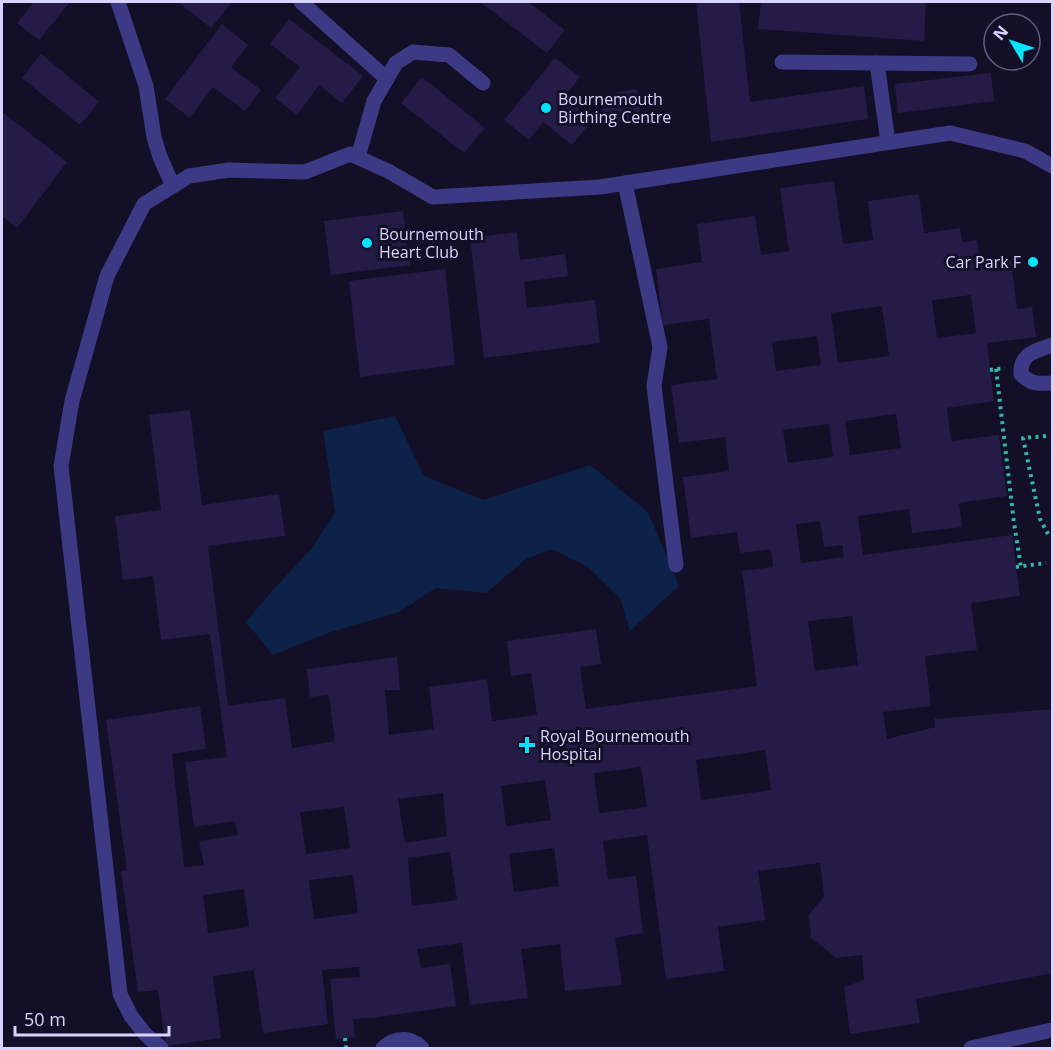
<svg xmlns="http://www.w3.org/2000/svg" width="1054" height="1050" font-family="'Open Sans',sans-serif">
<rect width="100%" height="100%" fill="#130f26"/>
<!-- water -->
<polygon fill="#0c2248" points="395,416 424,476 483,500 590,465 648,512 679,586 630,631 620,598 587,566 552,549 526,559 486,593 436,588 399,612 328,633 273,655 246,622 270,593 312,548 335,512 323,431"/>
<!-- building -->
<g fill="#241b47" fill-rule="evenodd">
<polygon points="34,2 70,2 39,40 17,23"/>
<polygon points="178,2 229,2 231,3 211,28"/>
<polygon points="480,2 528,2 565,30 547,53"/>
<polygon points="696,2 739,2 750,102 864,86 868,119 711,142"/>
<polygon points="761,2 926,2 924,41 758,29"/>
<polygon points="289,19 363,76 342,103 319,85 297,115 275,98 300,67 270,44"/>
<polygon points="222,24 248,45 231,67 261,90 245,111 213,87 190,118 165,99"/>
<polygon points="41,54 99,102 80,125 22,78"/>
<polygon points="555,58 580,77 564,97 593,119 572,145 543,122 529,140 504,120"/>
<polygon points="991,73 994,101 898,113 895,84"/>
<polygon points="422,77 485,128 464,153 401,103"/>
<polygon points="637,89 641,119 605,124 600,95"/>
<polygon points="2,112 67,162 17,228 2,216"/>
<path d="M834,181L843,244L873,240L868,201L919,194L924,233L960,228L962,242L977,240L981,265L1011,261L1017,309L1032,307L1036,337L987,343L994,401L947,408L951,441L999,435L1007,496L959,503L962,527L912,533L909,509L858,516L863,555L1012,535L1020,596L971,603L977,650L925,656L931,706L883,712L887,739L935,727L934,719L1052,709V973L916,999L920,1023L850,1034L844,987L864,980L862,955L837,958L811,938L809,915L824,896L820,863L758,871L765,920L718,927L724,971L666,979L647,835L603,841L608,879L636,876L643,933L615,938L622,985L565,991L560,944L521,949L528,998L470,1005L462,943L417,949L421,968L450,964L456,1006L372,1018L353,1019L355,1037L336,1039L330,979L360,977L359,967L322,970L328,1024L263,1033L254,970L213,976L221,1038L166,1046L158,990L138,992L121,871L127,870L106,720L200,706L206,749L172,754L184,867L204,865L199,841L238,835L235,821L194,827L185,762L227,757L210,634L161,640L153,576L123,580L115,516L161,510L149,415L190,410L202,505L279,494L285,536L208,546L228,706L285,698L292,748L335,741L329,695L310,697L307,669L397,657L400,690H385L389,735L434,729L429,687L487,679L492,721L537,715L531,673L511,676L507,641L596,629L601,664L580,667L586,709L757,686L742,571L773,567L771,549L740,553L737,532L691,538L683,477L729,471L725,437L679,443L671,385L717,379L709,319L663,325L656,269L702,262L697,224L755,216L761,255L789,251L780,188ZM971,295L976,333L937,338L932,300ZM882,306L889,356L838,363L831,313ZM817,336L821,365L776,371L772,342ZM896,414L901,448L850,455L845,421ZM829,424L833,457L788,463L783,430ZM820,521L824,547L842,545L844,557L801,563L796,524ZM852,616L858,665L815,671L808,621ZM765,750L771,790L701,800L696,760ZM641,767L647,807L599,813L594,773ZM545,780L551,820L506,826L501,786ZM443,793L447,836L405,843L398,799ZM344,807L350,848L306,854L300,812ZM554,848L559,886L514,892L509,854ZM450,852L457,900L412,906L408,858ZM353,875L358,913L314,919L309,880ZM244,889L249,927L208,933L203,895Z"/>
<polygon points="403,211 410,265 331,275 324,221"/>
<polygon points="517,232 520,260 565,254 568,276 524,282 527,308 595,300 600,343 484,358 470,238"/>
<polygon points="445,269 455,365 360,377 349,281"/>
</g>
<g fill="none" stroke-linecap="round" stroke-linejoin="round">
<!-- path -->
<g stroke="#2fb8b0" stroke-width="4" stroke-dasharray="3 4.5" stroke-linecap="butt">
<polyline points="996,369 1014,523 1021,567"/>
<polyline points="990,370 1005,368"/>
<polyline points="1046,436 1023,438 1040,519 1048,534"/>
<polyline points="1016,567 1046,563"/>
<polyline points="345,1038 346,1048"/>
</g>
<!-- minor -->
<g stroke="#3d3a85" stroke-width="15">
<polyline points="118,2 146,86 154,137 160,157 173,186"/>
<polyline points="301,2 387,79"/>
<polyline points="782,62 970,64"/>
<polyline points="877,63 888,142"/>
<polyline points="358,157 374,101 396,63 413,52 449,55 483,83"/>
<polyline points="625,183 660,347 654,386 676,565"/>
<path d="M1052,345C1036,351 1020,353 1021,374C1030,384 1039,384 1052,383"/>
<polyline points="161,1048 145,1034 131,1016 120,994 61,466 72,401 107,276 144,204 189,176 229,170 305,172 350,154 388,171 433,197 600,187 950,133 1025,151 1052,166"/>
<path d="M383,1048C395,1037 410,1036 422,1048"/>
<polyline points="971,1048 1052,1030"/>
</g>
</g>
<!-- markers -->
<g fill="#00e5ff" stroke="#130f26" stroke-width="2">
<circle cx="546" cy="108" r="6"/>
<circle cx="367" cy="243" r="6"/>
<circle cx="1033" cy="262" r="6"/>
<path d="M524 736h6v6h6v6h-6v6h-6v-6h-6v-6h6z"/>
</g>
<g text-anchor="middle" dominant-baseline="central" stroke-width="6" stroke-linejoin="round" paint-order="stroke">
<!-- poi labels -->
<g font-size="16" fill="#d9d4ff" stroke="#130f26" text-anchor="start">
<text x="558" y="99">Bournemouth<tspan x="558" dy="18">Birthing Centre</tspan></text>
<text x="379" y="234">Bournemouth<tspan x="379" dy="18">Heart Club</tspan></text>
<text x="1021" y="262" text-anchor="end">Car Park F</text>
<text x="540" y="736">Royal Bournemouth<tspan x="540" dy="18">Hospital</tspan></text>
</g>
</g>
<!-- border -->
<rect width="1054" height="1050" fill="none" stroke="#d9d4ff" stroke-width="6"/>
<!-- north arrow -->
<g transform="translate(1012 42) rotate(309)"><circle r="28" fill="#130f26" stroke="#625e7d" stroke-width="1.5"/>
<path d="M0-4.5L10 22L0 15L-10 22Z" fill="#00e5ff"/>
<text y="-9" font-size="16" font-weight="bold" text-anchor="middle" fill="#d9d4ff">N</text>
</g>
<!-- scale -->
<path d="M15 1026v9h154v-9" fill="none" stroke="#d9d4ff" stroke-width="3"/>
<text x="24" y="1026" font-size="18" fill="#d9d4ff" stroke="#130f26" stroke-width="4.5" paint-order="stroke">50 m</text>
</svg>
